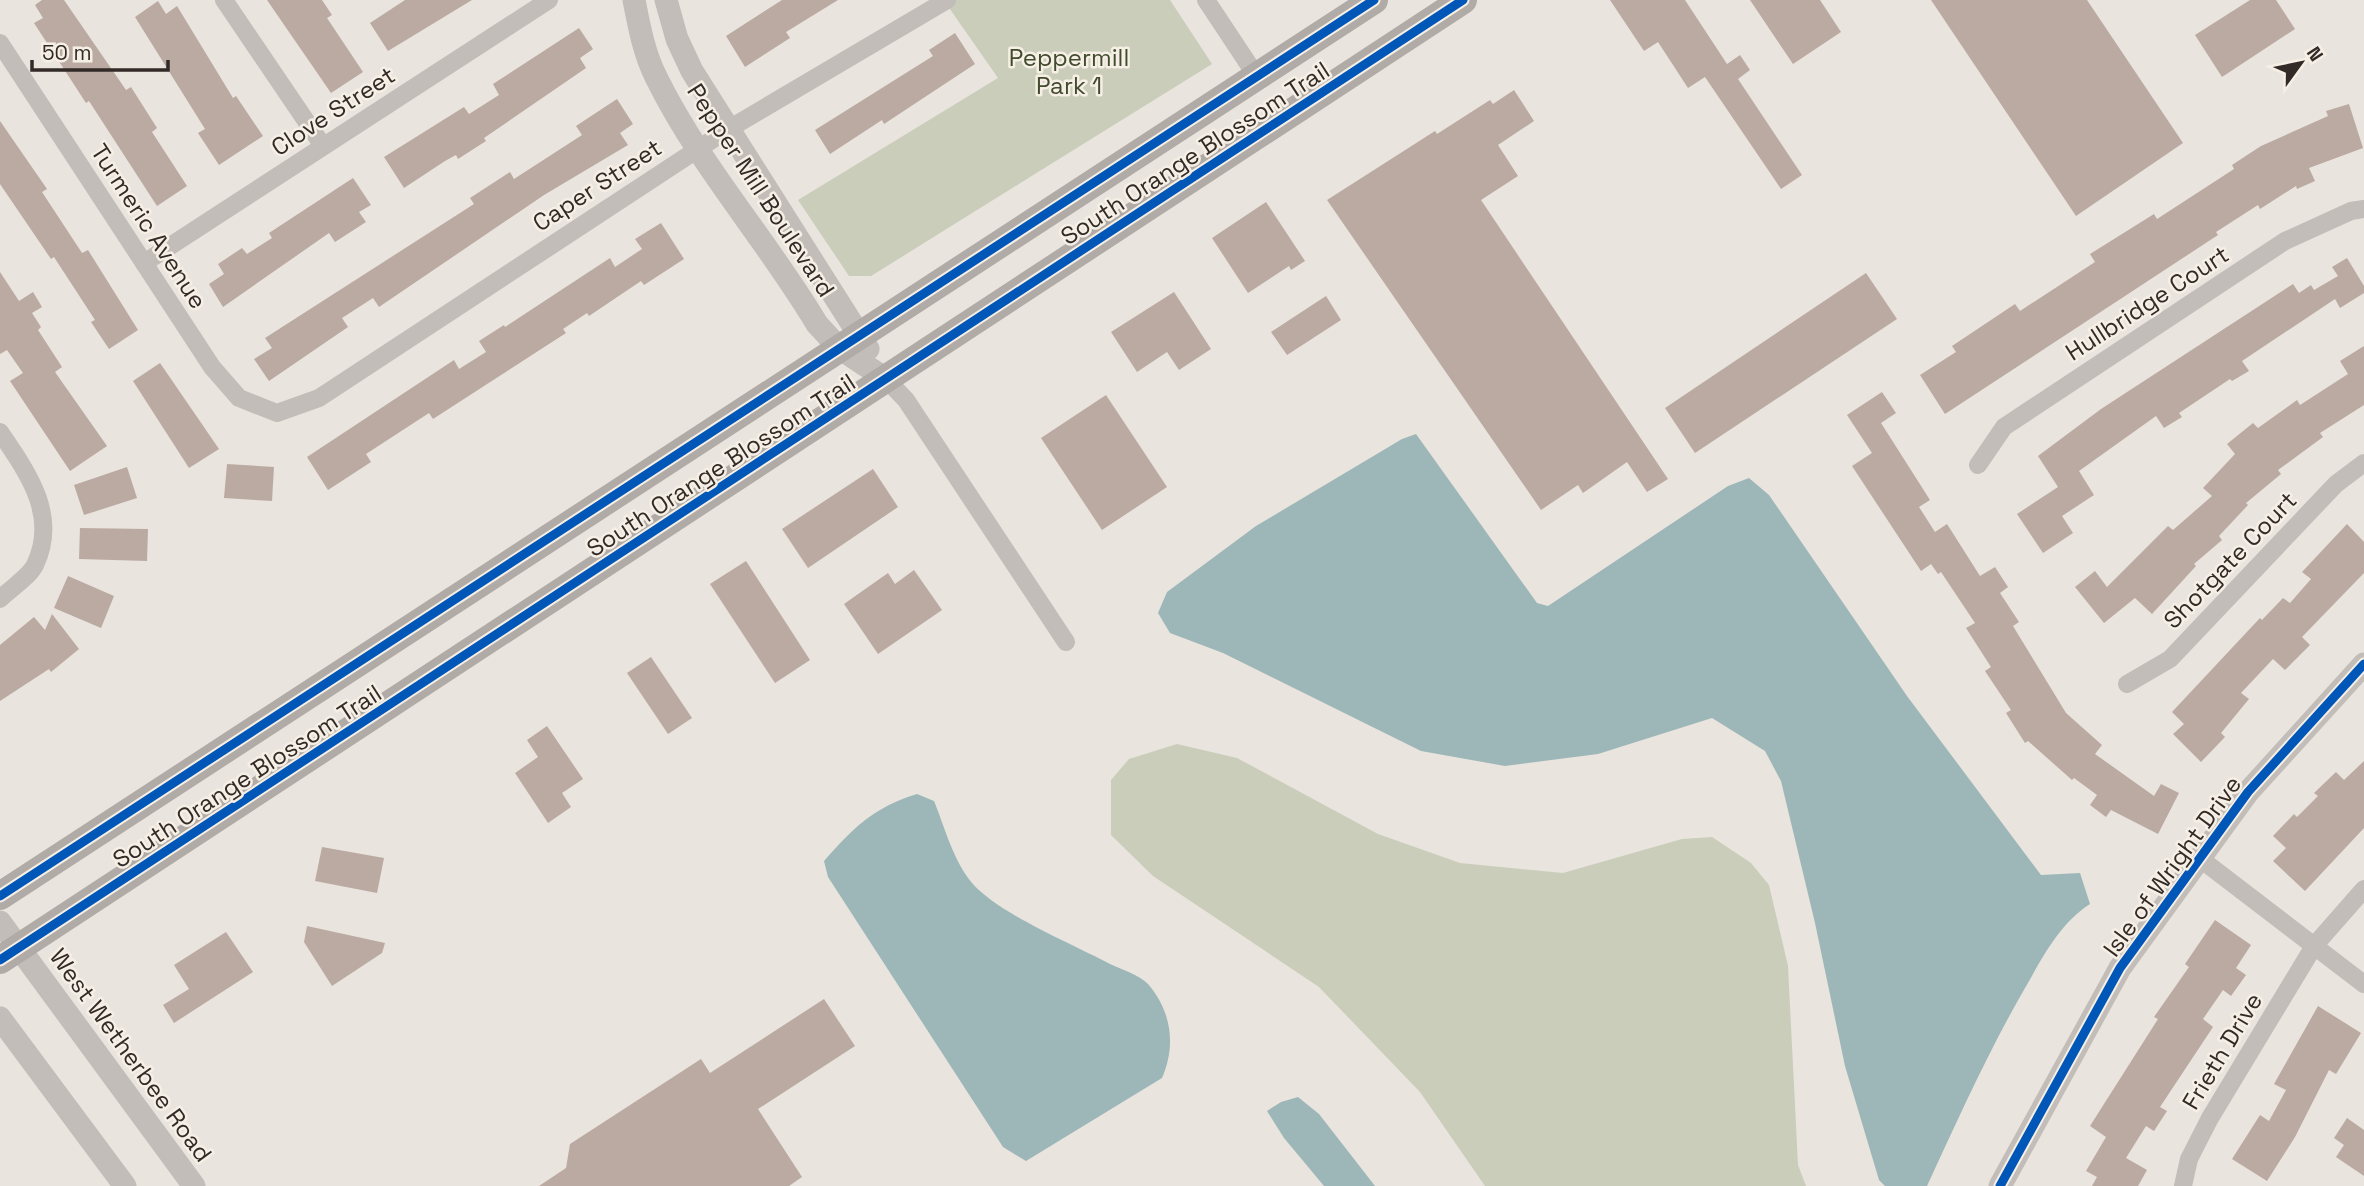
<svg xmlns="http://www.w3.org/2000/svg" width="2364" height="1186" font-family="'Space Grotesk',sans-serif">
<rect width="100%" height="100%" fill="#e9e4de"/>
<!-- green -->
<g fill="#cacdba">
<polygon points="948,0 1170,0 1212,64 871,276 849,276 798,200 998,78 945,2"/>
<polygon points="1177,744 1237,758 1378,834 1460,863 1563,873 1682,839 1712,837 1751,863 1769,885 1788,966 1798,1165 1806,1186 1485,1186 1420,1092 1319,987 1153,876 1111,835 1111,780 1129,759"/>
</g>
<!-- water -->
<g fill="#9db7b8">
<path d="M1416,434L1537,603L1548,606L1728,486L1749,478L1769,495L1907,696L2041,875L2080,873L2090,904C2059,924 2043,957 2025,988C1988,1052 1958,1119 1927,1186H1885L1879,1180L1845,1066L1815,923L1781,781L1765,751L1712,718L1598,754L1505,766L1421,751L1223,653L1170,633L1158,613L1167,592L1256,526L1402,439Z"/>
<path d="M917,794L934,801C945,828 953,860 972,883C999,914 1072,944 1110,964C1121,969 1139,975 1148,984C1172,1012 1176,1046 1162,1078L1026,1161L1003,1147L828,877L824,861C853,828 874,807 917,794Z"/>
<polygon points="1298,1097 1319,1114 1375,1186 1324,1186 1284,1138 1267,1111 1281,1102"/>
</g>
<!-- building -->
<g fill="#bbaaa2">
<polygon points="42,0 64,0 126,90 131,87 157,128 152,132 187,186 157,206 89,101 86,103 34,23 43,18 35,5"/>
<polygon points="267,0 322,0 332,15 327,18 363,72 331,93"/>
<polygon points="405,0 472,0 388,51 370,23"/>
<polygon points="782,0 838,0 786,32 790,38 745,67 726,36"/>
<polygon points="1610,0 1685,0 1727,64 1740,55 1750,70 1738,79 1802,175 1781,189 1705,77 1688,88 1658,42 1644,51"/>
<polygon points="1750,0 1820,0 1841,32 1793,64"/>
<polygon points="1931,0 2087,0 2183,143 2076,216"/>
<polygon points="2250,0 2276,0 2295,29 2222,77 2195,35"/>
<polygon points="158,1 166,14 177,6 233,98 236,96 263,136 219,165 198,133 205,129 135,17"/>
<polygon points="579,28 593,49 580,58 586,68 484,138 486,141 458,159 456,155 445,161 404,188 384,157 464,107 469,114 499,95 493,84"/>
<polygon points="955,33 975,64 884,124 882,120 830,154 815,130 933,56 929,50"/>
<polygon points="1514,90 1534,121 1498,145 1518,176 1481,200 1668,479 1647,492 1627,462 1583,493 1578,485 1541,510 1327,200 1435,131 1437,134 1490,100 1493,104"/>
<polygon points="617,99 633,124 620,133 628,145 544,195 379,307 373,298 342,318 348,327 269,381 254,359 272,348 265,338 474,204 470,198 510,172 514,179 582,135 576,126"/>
<polygon points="2349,104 2363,148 2309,168 2315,181 2297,189 2296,186 2260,209 2258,205 2216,232 2218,235 1945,414 1920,375 1956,352 1952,346 2015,304 2020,311 2095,262 2090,254 2154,214 2157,219 2234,169 2232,165 2261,146 2328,116 2326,111"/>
<polygon points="0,121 47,189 42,192 82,253 88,250 138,330 109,349 91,322 95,320 54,257 51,259 0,184"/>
<polygon points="353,178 371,205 359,212 366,222 335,242 329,233 223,307 209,284 224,274 218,264 242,248 247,254 272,238 269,233"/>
<polygon points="1266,202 1305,261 1291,270 1289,266 1248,293 1212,238"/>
<polygon points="661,223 684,259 644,285 641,281 589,316 587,313 563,329 566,333 433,419 429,413 366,454 371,462 328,490 307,457 454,360 459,369 486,352 479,341 504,325 505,327 610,258 615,267 642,249 635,239"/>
<polygon points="2347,258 2364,286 2364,293 2340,308 2335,299 2242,361 2249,371 2232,381 2230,379 2179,413 2182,417 2164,428 2156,416 2079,471 2094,495 2062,516 2073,533 2043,553 2017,514 2058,487 2038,456 2101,409 2293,284 2299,293 2311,285 2314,290 2338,276 2332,267"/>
<polygon points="0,272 19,301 33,292 42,307 32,313 41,327 38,330 62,367 55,372 107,446 70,471 10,381 23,373 7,350 0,354"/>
<polygon points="1866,273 1897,319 1695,453 1665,408"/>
<polygon points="1174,292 1211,349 1179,370 1167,352 1137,372 1111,332"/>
<polygon points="1326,296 1341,320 1287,355 1271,332"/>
<polygon points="2364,346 2364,405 2320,433 2323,437 2278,470 2281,474 2246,503 2248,505 2219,536 2222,540 2194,564 2196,566 2152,614 2135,598 2104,623 2075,587 2095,571 2107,587 2168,526 2173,530 2212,496 2203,488 2235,454 2227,444 2253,423 2258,428 2297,400 2300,405 2348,374 2340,361"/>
<polygon points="160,363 219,449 189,468 133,381"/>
<polygon points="1882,392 1896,413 1881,423 1930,500 1919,507 1935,532 1947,524 1980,576 1995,567 2008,587 2000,593 2019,622 2013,626 2066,713 2102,745 2095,754 2154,796 2161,784 2179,793 2158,834 2111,810 2106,817 2090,805 2097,795 2074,778 2072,780 2028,741 2025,743 2006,713 2011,710 1985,671 1991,667 1966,628 1975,623 1941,572 1938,574 1931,564 1921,571 1852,466 1872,453 1847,415"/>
<polygon points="1106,395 1167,487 1102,530 1041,438"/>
<polygon points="227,464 274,467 272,501 224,498"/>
<polygon points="127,467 137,498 84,515 74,485"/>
<polygon points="873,469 898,507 808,568 782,529"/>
<polygon points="2347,524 2364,542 2364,573 2302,637 2310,645 2285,670 2273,659 2241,693 2249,699 2221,733 2225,737 2201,762 2173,734 2184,724 2172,712 2260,618 2262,620 2283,598 2290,603 2311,579 2302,572"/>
<polygon points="80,528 148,529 147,561 79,559"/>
<polygon points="746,561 810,660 775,683 710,584"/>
<polygon points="914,570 942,610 878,654 844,604 888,573 895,584"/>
<polygon points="68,576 114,596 101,628 54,608"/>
<polygon points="52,614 79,649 51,672 49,669 0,701 0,645 34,617 45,630"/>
<polygon points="651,657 692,718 668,734 627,673"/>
<polygon points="547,726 583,779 562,793 571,807 548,823 515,773 538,757 527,740"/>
<polygon points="2364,761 2364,828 2305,891 2273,861 2286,848 2273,836 2294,814 2297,817 2318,796 2314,793 2336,772 2344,780"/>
<polygon points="322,847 384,858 377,893 315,881"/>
<polygon points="2215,920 2251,945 2236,968 2246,975 2231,996 2223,990 2203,1019 2213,1027 2160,1107 2167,1111 2154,1131 2146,1126 2126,1158 2147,1170 2138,1186 2092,1186 2097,1177 2086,1171 2106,1137 2090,1126 2158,1019 2154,1017 2189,967 2185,964"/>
<polygon points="307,926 385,943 382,953 332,986 304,942"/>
<polygon points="226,932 253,972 174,1023 163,1005 189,989 174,965"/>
<polygon points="824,999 855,1046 758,1109 802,1177 789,1186 539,1186 566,1168 570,1144 701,1059 710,1073"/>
<polygon points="2318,1006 2361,1033 2336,1074 2329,1070 2295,1137 2267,1181 2232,1159 2260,1115 2269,1121 2286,1090 2274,1084"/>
<polygon points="2347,1118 2364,1130 2364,1176 2336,1157 2344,1145 2334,1138"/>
</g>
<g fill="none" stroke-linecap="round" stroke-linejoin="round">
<!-- minor -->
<g stroke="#c2bdb8" stroke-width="18">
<polyline points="224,0 323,146"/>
<polyline points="1206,0 1257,77"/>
<polyline points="0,43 212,367 239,398 277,413 319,398 727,130 947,0"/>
<polyline points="144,263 549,0"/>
<polyline points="886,379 906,400 1066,642"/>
<path d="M0,432C27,472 59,515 35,565C29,577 10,589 0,599"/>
<polyline points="1978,465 2004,427 2285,241 2351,211 2364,209"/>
<polyline points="2127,684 2170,659 2336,484 2364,463"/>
<polyline points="2198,857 2364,984"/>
<polyline points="2183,1186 2189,1159 2210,1118 2314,946 2364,889"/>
</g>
<!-- tertiary -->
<g stroke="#c2bdb8" stroke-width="23">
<path d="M634,0C639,26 644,53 656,77C699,165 767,240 817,324L839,348L886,379"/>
<polyline points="666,0 677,39 692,71 868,349"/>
<polyline points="0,922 194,1186"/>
<polyline points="0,1018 125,1186"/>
<polyline points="2000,1186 2120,968 2248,792 2364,664"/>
</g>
<!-- primary -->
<g stroke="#b1aba7" stroke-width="28">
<polyline points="0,896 1374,0"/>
<polyline points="0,960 1463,0"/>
</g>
<defs>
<g id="cycleway">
<polyline points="0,896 1374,0"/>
<polyline points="0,960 1463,0"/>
<polyline points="2000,1186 2120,968 2248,792 2364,664"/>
</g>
</defs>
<!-- cycleway casing -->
<use href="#cycleway" stroke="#f6efe5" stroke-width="13"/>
<!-- cycleway -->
<use href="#cycleway" stroke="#0057b8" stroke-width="9"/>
</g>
<g text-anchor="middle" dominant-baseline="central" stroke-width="5" stroke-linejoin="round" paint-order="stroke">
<!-- park labels -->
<g font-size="24" fill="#414c2e" stroke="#f6efe5">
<text x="1069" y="57">Peppermill<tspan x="1069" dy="28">Park 1</tspan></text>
</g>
<!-- street labels -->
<g font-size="24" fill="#322a27" stroke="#f6efe5">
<text transform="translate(333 111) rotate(-33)">Clove Street</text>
<text transform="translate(1195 153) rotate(-33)">South Orange Blossom Trail</text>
<text transform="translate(597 185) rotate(-33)">Caper Street</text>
<text transform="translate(761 190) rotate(57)">Pepper Mill Boulevard</text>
<text transform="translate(149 226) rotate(57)">Turmeric Avenue</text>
<text transform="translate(2147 303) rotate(-33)">Hullbridge Court</text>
<text transform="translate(721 465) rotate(-33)">South Orange Blossom Trail</text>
<text transform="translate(2230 560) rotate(-46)">Shotgate Court</text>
<text transform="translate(247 776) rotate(-33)">South Orange Blossom Trail</text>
<text transform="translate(2172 866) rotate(-54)">Isle of Wright Drive</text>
<text transform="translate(2222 1051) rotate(-59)">Frieth Drive</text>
<text transform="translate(131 1055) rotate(54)">West Wetherbee Road</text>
</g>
</g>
<!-- north arrow -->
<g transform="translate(2301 63) rotate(57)" stroke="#f6efe5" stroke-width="5" paint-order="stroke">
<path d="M0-5L12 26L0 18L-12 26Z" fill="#322a27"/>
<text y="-10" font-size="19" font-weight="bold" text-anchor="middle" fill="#322a27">N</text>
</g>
<!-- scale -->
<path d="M32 60v10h136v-10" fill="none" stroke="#322a27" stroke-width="3.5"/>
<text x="42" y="60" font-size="21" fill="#322a27" stroke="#f6efe5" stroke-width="5" paint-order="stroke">50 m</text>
</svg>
